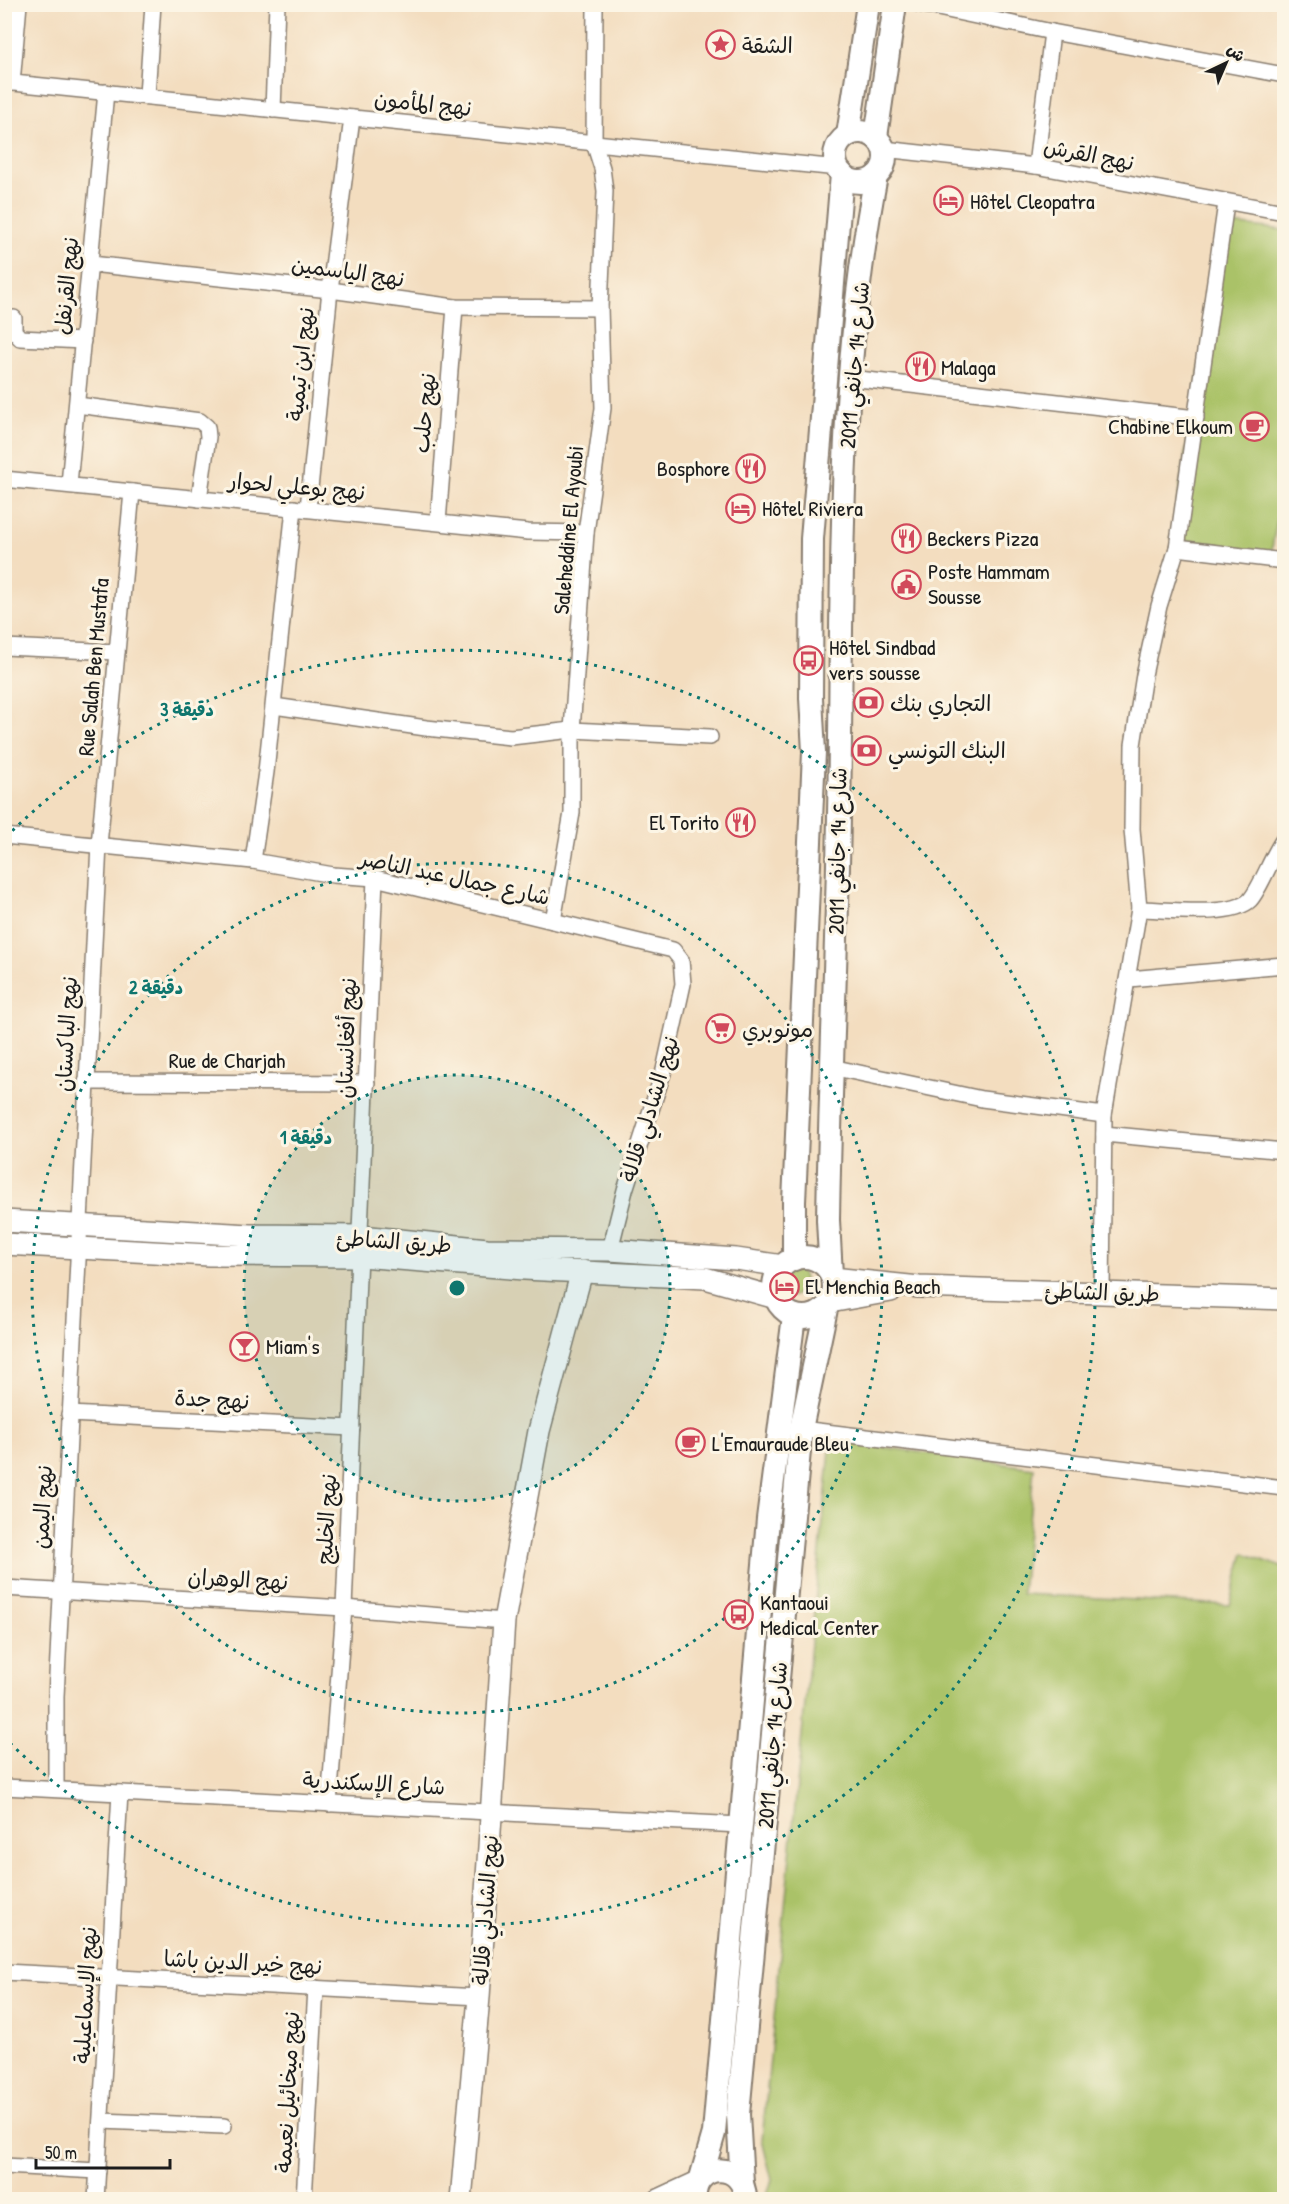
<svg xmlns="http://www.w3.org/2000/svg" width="1289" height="2204" font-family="'Patrick Hand','Playpen Sans Arabic',sans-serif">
<rect width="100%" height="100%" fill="#fcf5e5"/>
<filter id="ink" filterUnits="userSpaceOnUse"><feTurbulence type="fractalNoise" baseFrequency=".0167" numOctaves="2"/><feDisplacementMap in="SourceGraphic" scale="12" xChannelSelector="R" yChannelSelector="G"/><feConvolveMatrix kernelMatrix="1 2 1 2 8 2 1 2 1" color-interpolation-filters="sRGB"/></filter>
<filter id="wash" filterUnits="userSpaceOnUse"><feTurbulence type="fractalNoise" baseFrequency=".008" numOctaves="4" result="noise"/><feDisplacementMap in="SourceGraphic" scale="24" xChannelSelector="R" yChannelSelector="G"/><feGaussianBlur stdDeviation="1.35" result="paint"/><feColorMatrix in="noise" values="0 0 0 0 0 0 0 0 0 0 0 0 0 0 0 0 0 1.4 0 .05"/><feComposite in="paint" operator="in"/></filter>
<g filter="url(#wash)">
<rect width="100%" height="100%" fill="#f3ddbf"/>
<!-- green -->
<g fill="#aac267" stroke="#636f42" stroke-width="1.5">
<polygon points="1224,223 1284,230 1284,480 1271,554 1171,539"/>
<circle cx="788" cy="1281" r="16"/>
<polygon points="831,1440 1034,1468 1022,1594 1230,1605 1244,1553 1284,1568 1284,2199 765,2199 772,2180 762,2140"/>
</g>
</g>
<g filter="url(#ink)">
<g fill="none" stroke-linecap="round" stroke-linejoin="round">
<defs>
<g id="street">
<polyline points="919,4 1052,32 1284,75"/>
<polyline points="4,82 838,168"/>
<polyline points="12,83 19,4"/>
<polyline points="147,95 153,4"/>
<polyline points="273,110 277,4"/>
<polyline points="884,149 1036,166 1284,212"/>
<polyline points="1036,166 1052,32"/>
<polyline points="91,264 330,290 455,307 600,308"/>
<polyline points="14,318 14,331 20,338 83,341"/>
<polyline points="850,378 1196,418"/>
<polyline points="77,405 200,421 207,427 208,437 199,499"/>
<polyline points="4,479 528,532 586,533"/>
<polyline points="69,484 106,92"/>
<polyline points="308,508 330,290 352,118"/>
<polyline points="438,522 455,307"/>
<polyline points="1177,548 1284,561"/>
<polyline points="4,647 117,652"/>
<polyline points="274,706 426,728 511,737 572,730 710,737"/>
<polyline points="4,836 253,861 333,875 375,878 673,950 681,960 683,984 664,1070 625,1190 610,1250"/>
<polyline points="253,861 266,772 294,508"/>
<path d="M1139,909C1165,909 1232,918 1250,900C1261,888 1272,855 1284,839"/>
<polyline points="553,921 572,813 572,730 586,533 603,408 600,308 605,191 602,168 594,143 595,4"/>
<polyline points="1129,979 1284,965"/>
<polyline points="831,1067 982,1099 1104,1115"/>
<polyline points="86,1082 367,1083"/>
<polyline points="1104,1134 1284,1151"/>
<polyline points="1102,1292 1104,1115 1139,909 1132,829 1133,745 1144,675 1159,606 1177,548 1226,203"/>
<polyline points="69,1414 352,1428"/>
<polyline points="801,1429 1284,1488"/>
<polyline points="4,1588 344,1608 504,1621"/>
<polyline points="4,1787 740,1825"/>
<polyline points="56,1789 56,1696 99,845 132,492"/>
<polyline points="329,1804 344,1608 375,878"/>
<polyline points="4,1972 479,1997"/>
<polyline points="101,2121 224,2126"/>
<polyline points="4,2166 98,2171"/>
<polyline points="96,2200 120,1793"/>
<polyline points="304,2200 316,1988"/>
</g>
<g id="secondary">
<polyline points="4,1221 250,1235 361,1236 487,1249 610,1250 736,1259 783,1266"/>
<polyline points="4,1244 209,1255 360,1256 524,1269 705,1278 776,1298"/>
<polyline points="832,1278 919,1287 1284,1299"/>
<polyline points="830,1302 891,1291"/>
<polyline points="461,2200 479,1997 504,1621 539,1431 582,1271"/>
<polyline points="659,2200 698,2182"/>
</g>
<g id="primary">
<circle cx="860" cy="157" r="25"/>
<polyline points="848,135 868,4"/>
<polyline points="876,137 895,4"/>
<circle cx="804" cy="1287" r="30"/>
<polyline points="794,1259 794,1202 814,752 811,698 812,539 842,174"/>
<path d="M831,1275L828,1220C830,1085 837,950 839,815C843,602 835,387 876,176"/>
<polyline points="701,2178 714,2133 768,1519 794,1316"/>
<polyline points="742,2183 738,2114 801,1429 826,1309"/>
<path d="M695,2200C691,2162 746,2159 745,2200"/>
</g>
</defs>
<!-- street casing -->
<use href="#street" stroke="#887c6e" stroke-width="18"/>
<!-- secondary casing -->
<use href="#secondary" stroke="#887c6e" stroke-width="24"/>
<!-- primary casing -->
<use href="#primary" stroke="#887c6e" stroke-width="26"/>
<!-- street -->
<use href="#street" stroke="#fff" stroke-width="15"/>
<!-- secondary -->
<use href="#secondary" stroke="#fff" stroke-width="21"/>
<!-- primary -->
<use href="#primary" stroke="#fff" stroke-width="22"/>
</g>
</g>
<!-- distance rings -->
<circle cx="457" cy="1288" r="213" fill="#0f766e" fill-opacity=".12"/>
<g fill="none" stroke="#0f766e" stroke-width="3" stroke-dasharray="3 6">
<circle cx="457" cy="1288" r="213"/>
<circle cx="457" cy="1288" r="425"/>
<path d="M6 837A638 638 0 1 1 6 1739"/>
</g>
<!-- icons -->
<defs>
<symbol id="sight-ring" viewBox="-11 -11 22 22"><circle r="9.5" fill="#fcf5e5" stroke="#d1495b" stroke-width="1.5"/><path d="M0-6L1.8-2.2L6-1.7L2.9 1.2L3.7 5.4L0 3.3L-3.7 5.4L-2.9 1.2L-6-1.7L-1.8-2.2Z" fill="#d1495b"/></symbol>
<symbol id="hotel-ring" viewBox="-11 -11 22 22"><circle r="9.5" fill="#fcf5e5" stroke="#d1495b" stroke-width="1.5"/><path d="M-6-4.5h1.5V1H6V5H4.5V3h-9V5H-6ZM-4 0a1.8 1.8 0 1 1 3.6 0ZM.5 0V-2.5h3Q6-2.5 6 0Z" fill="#d1495b"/></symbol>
<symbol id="restaurant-ring" viewBox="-11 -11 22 22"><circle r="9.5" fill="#fcf5e5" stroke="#d1495b" stroke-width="1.5"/><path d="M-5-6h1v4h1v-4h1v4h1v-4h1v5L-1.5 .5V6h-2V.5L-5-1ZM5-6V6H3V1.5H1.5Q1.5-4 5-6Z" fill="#d1495b"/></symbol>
<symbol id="cafe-ring" viewBox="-11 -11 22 22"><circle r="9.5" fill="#fcf5e5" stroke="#d1495b" stroke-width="1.5"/><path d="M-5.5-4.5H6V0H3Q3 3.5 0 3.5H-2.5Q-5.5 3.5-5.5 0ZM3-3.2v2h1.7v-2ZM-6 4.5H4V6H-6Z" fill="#d1495b"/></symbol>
<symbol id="civic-ring" viewBox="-11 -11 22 22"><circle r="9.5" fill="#fcf5e5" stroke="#d1495b" stroke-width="1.5"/><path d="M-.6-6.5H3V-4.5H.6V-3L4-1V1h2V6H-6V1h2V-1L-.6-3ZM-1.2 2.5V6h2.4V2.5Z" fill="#d1495b"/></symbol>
<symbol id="bus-ring" viewBox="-11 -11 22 22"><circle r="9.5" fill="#fcf5e5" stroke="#d1495b" stroke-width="1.5"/><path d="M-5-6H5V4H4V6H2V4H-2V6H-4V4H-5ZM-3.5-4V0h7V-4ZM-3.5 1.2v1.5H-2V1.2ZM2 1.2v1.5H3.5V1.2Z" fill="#d1495b"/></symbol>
<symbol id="bank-ring" viewBox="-11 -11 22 22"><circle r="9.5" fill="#fcf5e5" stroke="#d1495b" stroke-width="1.5"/><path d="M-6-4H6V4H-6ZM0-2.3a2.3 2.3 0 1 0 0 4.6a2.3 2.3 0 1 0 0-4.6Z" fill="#d1495b"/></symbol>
<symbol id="supermarket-ring" viewBox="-11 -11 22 22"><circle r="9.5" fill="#fcf5e5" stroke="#d1495b" stroke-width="1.5"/><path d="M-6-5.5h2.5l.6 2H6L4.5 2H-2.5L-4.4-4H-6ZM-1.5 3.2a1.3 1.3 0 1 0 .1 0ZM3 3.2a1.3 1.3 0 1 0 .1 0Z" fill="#d1495b"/></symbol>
<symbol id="bar-ring" viewBox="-11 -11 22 22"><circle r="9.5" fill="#fcf5e5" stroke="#d1495b" stroke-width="1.5"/><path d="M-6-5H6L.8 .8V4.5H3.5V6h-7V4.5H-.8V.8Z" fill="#d1495b"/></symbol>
</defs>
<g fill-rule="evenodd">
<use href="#sight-ring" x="704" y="28" width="33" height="33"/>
<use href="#hotel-ring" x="932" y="184" width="33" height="33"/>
<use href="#restaurant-ring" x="904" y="350" width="33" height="33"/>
<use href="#cafe-ring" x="1238" y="410" width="33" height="33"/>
<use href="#restaurant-ring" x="734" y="452" width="33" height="33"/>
<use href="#hotel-ring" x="724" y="492" width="33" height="33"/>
<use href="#restaurant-ring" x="890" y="522" width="33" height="33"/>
<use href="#civic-ring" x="890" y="568" width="33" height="33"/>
<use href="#bus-ring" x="792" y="644" width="33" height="33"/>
<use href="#bank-ring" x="852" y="686" width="33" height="33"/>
<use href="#bank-ring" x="850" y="734" width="33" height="33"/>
<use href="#restaurant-ring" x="724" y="806" width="33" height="33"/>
<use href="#supermarket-ring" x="704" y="1012" width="33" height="33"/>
<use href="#hotel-ring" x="768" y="1270" width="33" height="33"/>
<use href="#bar-ring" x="228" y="1330" width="33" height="33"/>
<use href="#cafe-ring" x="674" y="1426" width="33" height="33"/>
<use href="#bus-ring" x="722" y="1598" width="33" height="33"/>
</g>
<g text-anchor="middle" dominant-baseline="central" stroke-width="6" stroke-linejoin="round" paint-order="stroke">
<!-- poi labels -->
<g font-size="22" fill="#1c1c1c" stroke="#fcf5e5" text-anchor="start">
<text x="742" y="45">الشقة</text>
<text x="970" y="201">Hôtel Cleopatra</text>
<text x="941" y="367">Malaga</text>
<text x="1233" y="426" text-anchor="end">Chabine Elkoum</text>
<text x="730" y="468" text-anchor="end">Bosphore</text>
<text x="762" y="508">Hôtel Riviera</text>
<text x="927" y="538">Beckers Pizza</text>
<text x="928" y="571">Poste Hammam<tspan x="928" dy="25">Sousse</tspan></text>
<text x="829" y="647">Hôtel Sindbad<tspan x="829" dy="25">vers sousse</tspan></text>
<text x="890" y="703">التجاري بنك</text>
<text x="888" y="750">البنك التونسي</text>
<text x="719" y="822" text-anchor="end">El Torito</text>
<text x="742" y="1029">مونوبري</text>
<text x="805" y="1286">El Menchia Beach</text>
<text x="266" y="1346">Miam's</text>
<text x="712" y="1443">L'Emauraude Bleu</text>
<text x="760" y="1602">Kantaoui<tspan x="760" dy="25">Medical Center</tspan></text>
</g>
<!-- street labels -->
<g font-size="22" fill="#1c1c1c" stroke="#fcf5e5">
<text transform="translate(423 103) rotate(6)">نهج المأمون</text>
<text transform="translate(1089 154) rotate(11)">نهج القرش</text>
<text transform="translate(348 271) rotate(8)">نهج الياسمين</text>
<text transform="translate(66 286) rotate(-85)">نهج القرنفل</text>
<text transform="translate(300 364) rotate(-84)">نهج ابن تيمية</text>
<text transform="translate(854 365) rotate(-85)">شارع 14 جانفي 2011</text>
<text transform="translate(424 413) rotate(-85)">نهج حلب</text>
<text transform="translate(297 486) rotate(5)">نهج بوعلي لحوار</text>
<text transform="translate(568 530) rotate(-85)">Saleheddine El Ayoubi</text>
<text transform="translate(93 667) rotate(-85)">Rue Salah Ben Mustafa</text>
<text transform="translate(837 851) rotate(-89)">شارع 14 جانفي 2011</text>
<text transform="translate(455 877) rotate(12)">شارع جمال عبد الناصر</text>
<text transform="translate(66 1034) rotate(-87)">نهج الباكستان</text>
<text transform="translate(346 1038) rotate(-88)">نهج أفغانستان</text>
<text x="227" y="1060">Rue de Charjah</text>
<text transform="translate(649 1109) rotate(-73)">نهج الشادلي قلالة</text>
<text transform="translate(394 1241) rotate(4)">طريق الشاطئ</text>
<text transform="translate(1102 1292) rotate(2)">طريق الشاطئ</text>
<text transform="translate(212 1399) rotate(3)">نهج جدة</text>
<text transform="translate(42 1507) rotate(-87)">نهج اليمن</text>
<text transform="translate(326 1519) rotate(-87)">نهج الخليج</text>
<text transform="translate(238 1579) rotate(3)">نهج الوهران</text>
<text transform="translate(772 1745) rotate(-85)">شارع 14 جانفي 2011</text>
<text transform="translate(374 1783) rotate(3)">شارع الإسكندرية</text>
<text transform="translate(485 1910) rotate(-86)">نهج الشادلي قلالة</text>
<text transform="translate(243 1962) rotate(3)">نهج خير الدين باشا</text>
<text transform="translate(85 1995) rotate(-87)">نهج الإسماعيلية</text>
<text transform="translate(287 2092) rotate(-87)">نهج ميخائيل نعيمة</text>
</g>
</g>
<circle cx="457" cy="1288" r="9" fill="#0f766e" stroke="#fcf5e5" stroke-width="3"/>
<g font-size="18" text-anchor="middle" font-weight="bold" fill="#0f766e" stroke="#fcf5e5" stroke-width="6" stroke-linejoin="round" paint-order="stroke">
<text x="187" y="716">3 دقيقة</text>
<text x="156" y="994">2 دقيقة</text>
<text x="306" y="1144">1 دقيقة</text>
</g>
<!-- margin -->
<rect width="1289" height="2204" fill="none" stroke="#fcf5e5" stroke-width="24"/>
<!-- north arrow -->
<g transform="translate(1226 63) rotate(44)" stroke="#fcf5e5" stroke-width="4.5" paint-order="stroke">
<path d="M0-4.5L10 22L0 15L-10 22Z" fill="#1c1c1c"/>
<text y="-9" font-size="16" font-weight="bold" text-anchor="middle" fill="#1c1c1c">ش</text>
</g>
<!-- scale -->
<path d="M36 2159v9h134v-9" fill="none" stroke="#1c1c1c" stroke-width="3"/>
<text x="45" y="2159" font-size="18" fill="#1c1c1c" stroke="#fcf5e5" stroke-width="4.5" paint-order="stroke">50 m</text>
</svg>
